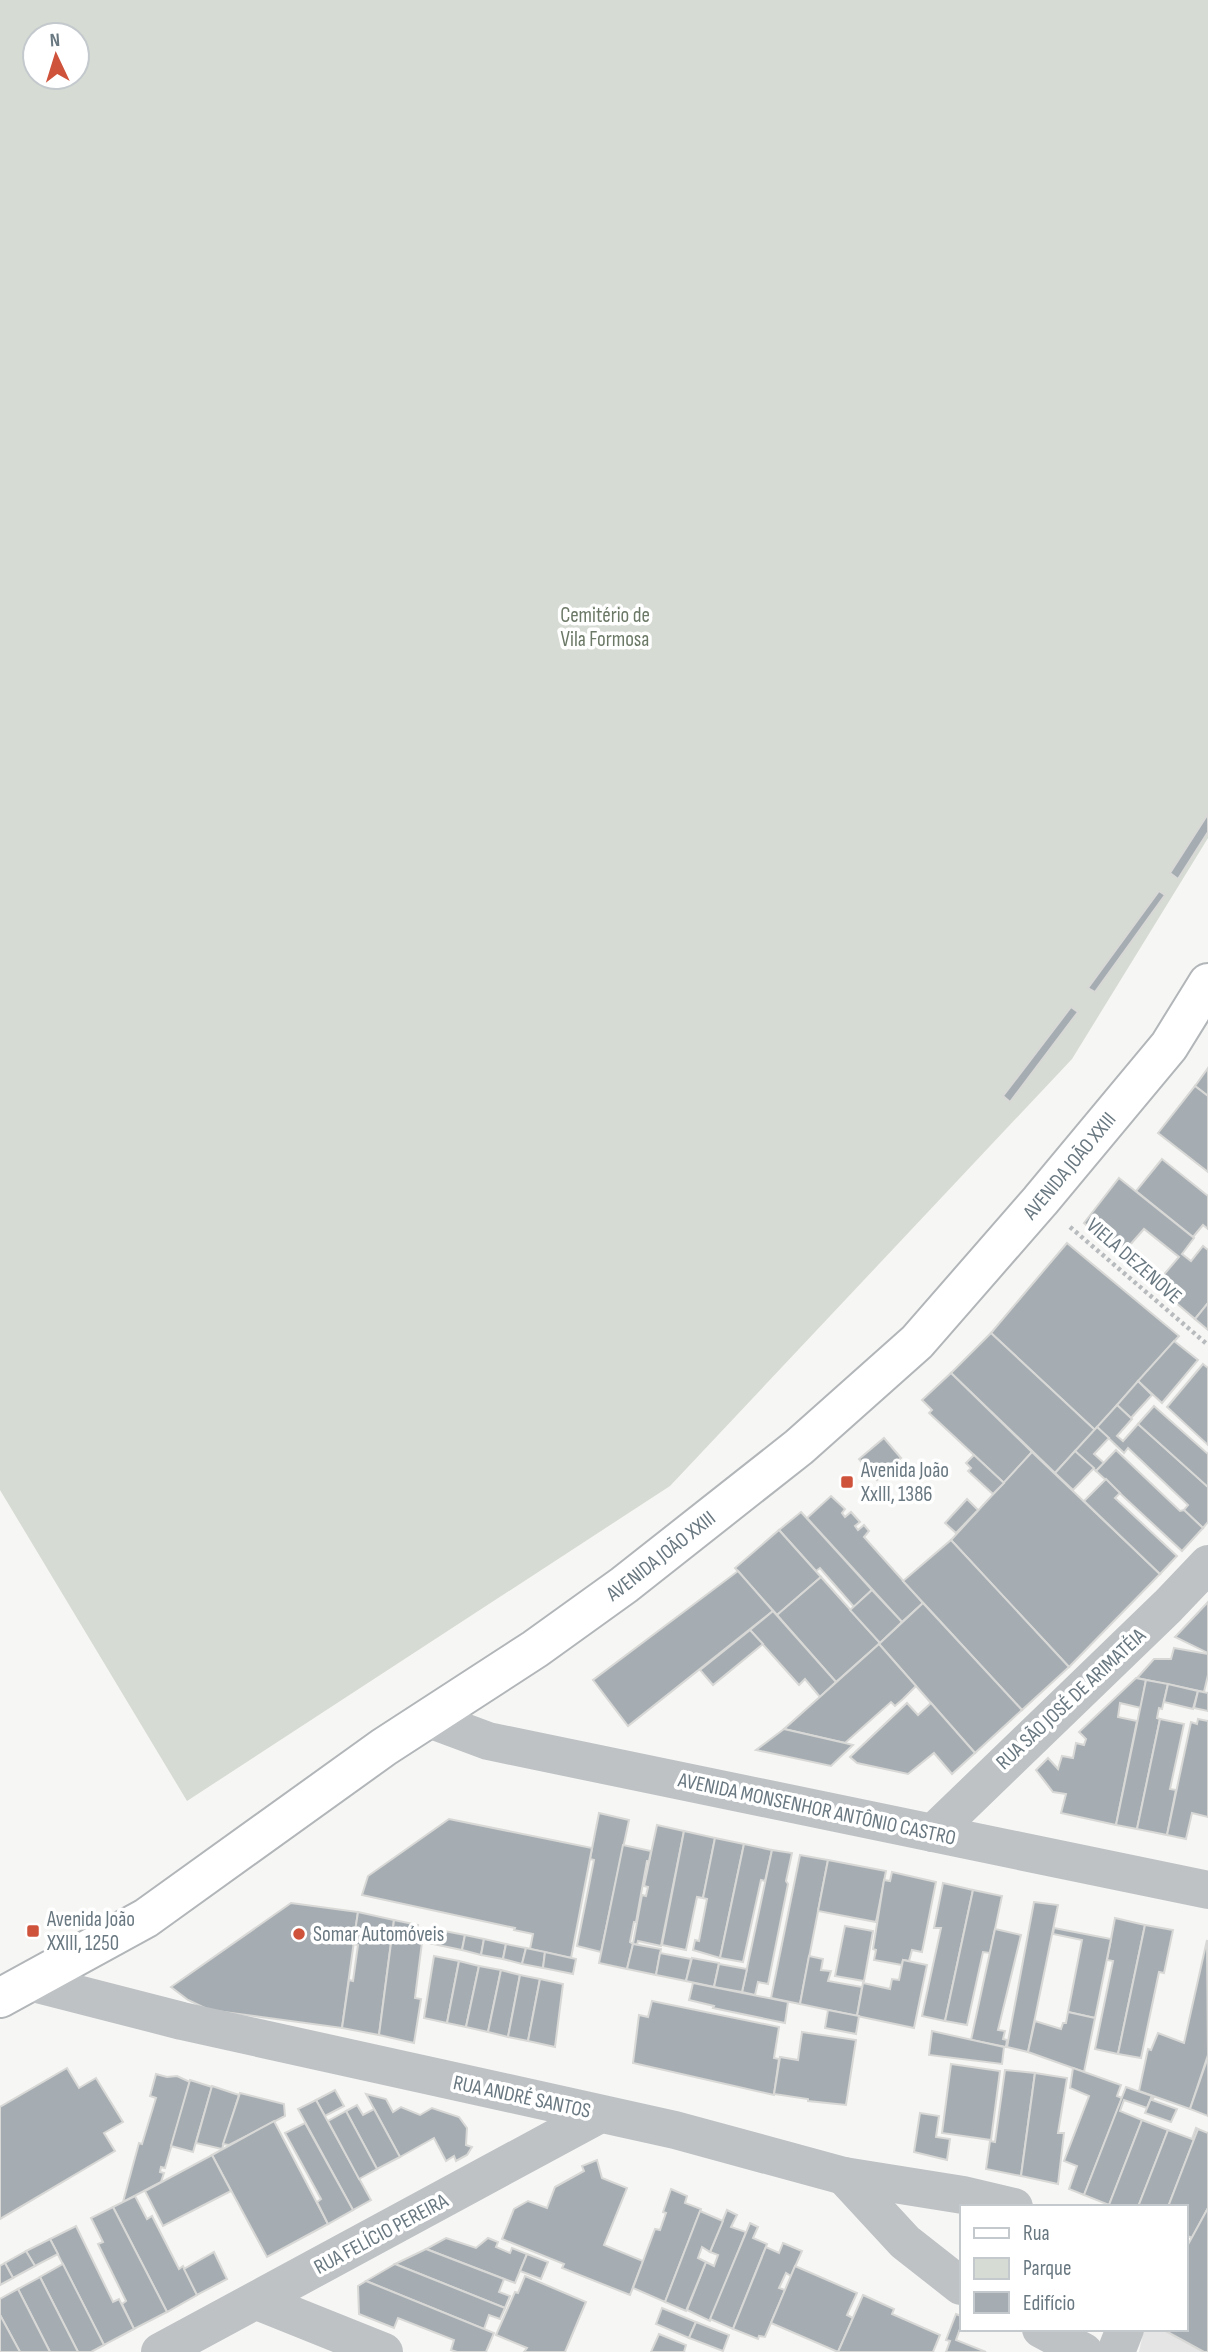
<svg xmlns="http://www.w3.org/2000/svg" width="1208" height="2352" font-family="'Sofia Sans Condensed',sans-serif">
<rect width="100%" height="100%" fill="#f6f6f4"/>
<!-- built -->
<polygon fill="#e4e5e4" points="1144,2329 1185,2329 1208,2352 1139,2352"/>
<!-- green -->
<path fill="#d6dbd3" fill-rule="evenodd" d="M0,0H1208V838L1072,1059L670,1486L187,1801L0,1490ZM35,35H77V77H35Z"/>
<!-- building -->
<g fill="#a6adb2" stroke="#d8d8d6" stroke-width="2">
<polygon points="1208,814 1208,832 1178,879 1170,873"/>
<polygon points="1159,891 1165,895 1095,992 1088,988"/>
<polygon points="1071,1007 1078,1012 1010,1102 1003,1096"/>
<polygon points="1208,1068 1208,1096 1195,1086"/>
<polygon points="1195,1086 1208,1096 1208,1172 1158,1133"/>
<polygon points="1162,1159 1208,1196 1208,1229 1203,1225 1193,1237 1136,1191"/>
<polygon points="1119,1178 1194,1238 1182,1254 1191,1261 1203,1246 1208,1250 1208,1303 1195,1319 1155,1285 1179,1257 1144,1229 1121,1255 1084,1223"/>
<polygon points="1067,1243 1179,1336 1095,1430 991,1333"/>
<polygon points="1208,1303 1208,1330 1195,1319"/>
<polygon points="991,1333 1095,1430 1055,1473 951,1373"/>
<polygon points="1174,1341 1198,1360 1162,1403 1138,1381"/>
<polygon points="1203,1364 1208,1368 1208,1445 1167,1407"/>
<polygon points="951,1373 1032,1452 1004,1483 929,1413 932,1410 922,1400"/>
<polygon points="1138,1381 1152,1395 1131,1418 1117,1405"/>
<polygon points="1117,1405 1132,1419 1117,1436 1123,1441 1138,1424 1208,1487 1208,1522 1203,1528 1184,1510 1188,1505 1128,1448 1124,1453 1097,1427"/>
<polygon points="1154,1406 1208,1454 1208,1487 1138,1424"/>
<polygon points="1097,1427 1109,1438 1094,1454 1104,1463 1096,1471 1075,1451"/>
<polygon points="884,1438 901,1458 877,1480 859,1459"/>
<polygon points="1116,1450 1180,1511 1184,1510 1203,1528 1182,1551 1096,1471"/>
<polygon points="1075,1451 1094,1468 1073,1490 1055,1473"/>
<polygon points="1032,1452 1160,1574 1069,1667 951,1540"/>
<polygon points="974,1455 1004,1483 993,1494 968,1471 971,1468 966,1463"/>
<polygon points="1106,1479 1120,1493 1115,1498 1177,1556 1160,1574 1084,1501"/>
<polygon points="831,1496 845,1509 842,1513 845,1517 851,1512 860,1522 855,1526 858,1530 864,1525 869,1531 864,1537 923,1603 902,1622 807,1518"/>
<polygon points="967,1499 978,1510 956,1533 945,1523"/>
<polygon points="801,1512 872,1590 854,1607 820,1568 816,1571 779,1530"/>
<polygon points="779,1530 821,1577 777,1615 735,1568"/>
<polygon points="951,1540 1069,1667 1022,1710 903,1581"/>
<polygon points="738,1571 773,1611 628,1726 593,1680"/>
<polygon points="821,1577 880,1643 836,1682 777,1615"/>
<polygon points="872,1590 902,1622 880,1643 850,1610"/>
<polygon points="1208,1602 1208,1653 1175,1637"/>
<polygon points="923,1603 1022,1710 975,1753 879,1644"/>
<polygon points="773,1611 836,1682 820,1697 805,1679 799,1685 750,1630"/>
<polygon points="750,1630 763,1644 713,1685 700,1670"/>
<polygon points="879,1644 916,1686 903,1699 895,1706 891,1702 845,1743 784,1729"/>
<polygon points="1174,1648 1208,1654 1208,1675 1204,1692 1137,1678 1154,1659 1171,1659"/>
<polygon points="1136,1678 1146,1680 1141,1708 1120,1703 1118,1717 1137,1721 1116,1825 1061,1813 1066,1794 1053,1792 1036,1770 1048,1758 1058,1769 1062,1756 1073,1758 1076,1743 1084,1745 1086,1739 1079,1732"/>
<polygon points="1146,1680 1168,1684 1162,1709 1159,1708 1157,1718 1160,1719 1137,1829 1116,1825"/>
<polygon points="1168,1684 1198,1691 1193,1709 1164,1702"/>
<polygon points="1198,1691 1208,1693 1208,1711 1194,1708"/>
<polygon points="907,1703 918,1715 931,1703 975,1753 952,1774 934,1753 908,1774 857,1763 850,1757"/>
<polygon points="1160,1719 1184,1724 1170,1789 1176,1790 1167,1835 1137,1829"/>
<polygon points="1198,1719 1208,1721 1208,1817 1192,1813 1186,1839 1167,1835 1191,1722 1197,1724"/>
<polygon points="784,1729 845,1743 853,1745 831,1766 756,1750"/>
<polygon points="599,1813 629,1820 601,1952 577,1946 594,1860 590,1859"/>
<polygon points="449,1819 592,1848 571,1958 530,1949 533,1934 514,1930 515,1928 362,1895 368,1876"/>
<polygon points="657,1825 684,1831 661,1946 638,1941 637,1945 633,1944 642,1895 646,1896 648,1887 644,1886"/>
<polygon points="684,1831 715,1838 703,1898 697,1897 686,1950 662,1945"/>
<polygon points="715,1838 744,1844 720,1958 693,1950 695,1940 699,1941 707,1899 703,1898"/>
<polygon points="744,1844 772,1850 765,1881 761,1880 743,1962 720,1958"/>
<polygon points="623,1845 651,1851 649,1861 647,1861 636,1922 634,1922 630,1942 633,1944 627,1969 599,1963"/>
<polygon points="772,1850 792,1853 786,1881 788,1884 768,1984 758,1982 755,1995 742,1992"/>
<polygon points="800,1855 828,1860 800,2004 771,1998"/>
<polygon points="828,1860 886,1871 876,1922 818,1911"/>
<polygon points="892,1872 936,1882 922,1952 912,1950 909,1961 903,1960 902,1965 874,1960 876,1950 873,1949 884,1880 890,1881"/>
<polygon points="943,1883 973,1890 945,2021 922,2016 941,1928 934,1928"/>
<polygon points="973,1890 1002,1896 990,1953 983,1952 967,2025 945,2021"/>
<polygon points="1034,1902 1058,1905 1028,2052 1007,2047"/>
<polygon points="291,1903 358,1912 342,2028 209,2010 188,2000 171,1987"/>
<polygon points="358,1912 394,1920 379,2035 342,2028 349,1980 353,1981 358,1945 353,1944"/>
<polygon points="1115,1918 1145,1925 1118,2054 1095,2049 1113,1961 1107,1960"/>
<polygon points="394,1920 418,1925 415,1941 422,1942 415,1998 421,1999 414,2043 379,2035"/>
<polygon points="1145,1925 1173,1930 1164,1973 1159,1972 1141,2058 1118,2054"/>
<polygon points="845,1926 873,1931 864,1981 835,1976"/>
<polygon points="429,1928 465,1935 462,1950 428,1943"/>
<polygon points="1054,1928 1111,1939 1095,2018 1068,2012 1082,1940 1053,1934"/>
<polygon points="995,1929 1021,1935 998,2030 1005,2031 1003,2039 1007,2040 1006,2047 971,2040"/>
<polygon points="465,1935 484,1939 481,1955 462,1950"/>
<polygon points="484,1939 506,1944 503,1959 481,1955"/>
<polygon points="1207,1940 1208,2055 1190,2109 1139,2091 1148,2049 1151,2050 1158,2033 1184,2043"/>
<polygon points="506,1944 526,1948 522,1964 503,1959"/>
<polygon points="633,1944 661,1949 656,1975 627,1969"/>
<polygon points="526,1948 545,1952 543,1968 522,1964"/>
<polygon points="545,1952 576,1959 573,1974 543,1968"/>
<polygon points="660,1953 691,1959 686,1981 656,1975"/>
<polygon points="434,1956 459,1961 447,2023 424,2018"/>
<polygon points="809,1956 823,1959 821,1970 831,1971 828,1981 862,1987 857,2016 800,2004"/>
<polygon points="692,1958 719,1963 714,1987 686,1981"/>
<polygon points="903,1960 927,1965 914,2028 857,2016 863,1983 890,1989 892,1979 899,1980"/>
<polygon points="459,1961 479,1966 466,2027 447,2023"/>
<polygon points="719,1964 747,1969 742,1992 714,1987"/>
<polygon points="479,1966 501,1970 488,2032 466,2027"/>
<polygon points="501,1970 520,1975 508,2037 488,2032"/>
<polygon points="520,1975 540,1979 528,2041 508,2037"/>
<polygon points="540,1979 563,1984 555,2047 528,2041"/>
<polygon points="693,1983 788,2002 785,2023 713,2008 714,2006 689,2000"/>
<polygon points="652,2001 779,2027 774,2058 779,2059 774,2095 633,2063 639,2015 648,2017"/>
<polygon points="828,2010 859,2016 856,2034 825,2028"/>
<polygon points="1068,2012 1095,2018 1084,2072 1028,2052 1035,2021 1061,2029 1063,2023 1066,2023"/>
<polygon points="932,2031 1004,2047 1002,2064 929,2055"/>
<polygon points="802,2032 856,2040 846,2105 808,2101 808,2099 774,2094 780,2057 798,2060"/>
<polygon points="1207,2060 1208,2061 1208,2116 1190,2109"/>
<polygon points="951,2064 1000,2071 991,2140 942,2133"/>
<polygon points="67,2068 79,2088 96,2078 123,2122 104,2133 115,2151 0,2219 0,2107"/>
<polygon points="1073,2068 1121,2085 1117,2096 1122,2098 1084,2195 1069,2189 1077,2166 1064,2161 1089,2096 1070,2088"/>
<polygon points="1005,2070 1035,2073 1021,2176 986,2169 990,2141 995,2142"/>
<polygon points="1035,2073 1067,2078 1058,2133 1064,2133 1058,2184 1021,2176"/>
<polygon points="156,2074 167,2077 177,2076 190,2082 165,2168 161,2167 160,2172 164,2173 161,2182 123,2202 139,2143 142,2144 156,2098 150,2096"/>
<polygon points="190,2080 212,2087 193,2152 171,2146"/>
<polygon points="212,2086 239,2095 222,2149 196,2143"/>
<polygon points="1126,2087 1152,2096 1147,2108 1124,2100 1120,2111 1142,2120 1109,2205 1084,2195"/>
<polygon points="335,2090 344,2106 325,2116 316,2100"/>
<polygon points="240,2093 284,2104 285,2116 229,2145 223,2144"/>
<polygon points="366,2094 386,2099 393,2112 401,2107 420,2115 432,2108 459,2117 467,2128 466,2145 472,2147 467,2155 456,2161 454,2156 446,2161 434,2138 400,2157"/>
<polygon points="1152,2096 1154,2097 1152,2100 1177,2109 1171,2122 1145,2113"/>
<polygon points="316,2100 371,2200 353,2210 298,2109"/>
<polygon points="357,2105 363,2115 374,2109 400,2157 377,2169 346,2111"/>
<polygon points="346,2111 377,2169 359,2179 328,2121"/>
<polygon points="920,2113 939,2116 936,2137 950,2139 947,2160 914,2152"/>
<polygon points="1142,2120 1168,2130 1138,2207 1113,2207 1109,2205"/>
<polygon points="274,2121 328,2224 267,2257 212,2155"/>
<polygon points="305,2123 353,2210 328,2224 317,2202 321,2199 285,2133"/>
<polygon points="1196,2128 1198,2129 1168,2207 1138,2207 1168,2130 1192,2139"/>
<polygon points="1198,2129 1208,2133 1208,2208 1192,2238 1185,2235 1185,2207 1168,2207"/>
<polygon points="212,2155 231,2191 163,2226 145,2191"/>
<polygon points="597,2160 602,2178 627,2188 604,2245 643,2261 630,2295 562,2268 564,2264 502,2239 514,2209 528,2201 547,2208 555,2187 584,2171 582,2166"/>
<polygon points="671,2189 687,2196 685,2203 701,2209 665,2302 633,2288 655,2229 660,2230 666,2213 663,2212"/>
<polygon points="135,2196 147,2219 152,2216 179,2269 183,2266 197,2295 167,2312 113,2207"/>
<polygon points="113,2207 167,2312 134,2329 122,2304 126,2301 98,2244 103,2242 91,2218"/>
<polygon points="1208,2208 1208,2352 1204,2352 1162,2329 1185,2329 1185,2250"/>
<polygon points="727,2210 737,2215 731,2227 746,2232 710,2321 687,2310 706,2262 714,2266 718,2255 710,2252"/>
<polygon points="700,2211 723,2221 710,2252 702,2247 698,2258 706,2262 686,2311 665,2302"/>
<polygon points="750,2223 758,2227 753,2238 767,2244 733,2329 710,2319"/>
<polygon points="76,2226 113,2302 119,2299 134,2329 104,2345 50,2239"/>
<polygon points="446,2238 476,2248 488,2238 498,2242 496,2247 510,2253 512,2248 527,2254 515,2283 426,2249"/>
<polygon points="50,2239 58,2254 35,2266 26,2251"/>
<polygon points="783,2243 802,2251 791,2276 786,2273 779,2288 785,2290 765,2337 759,2336 758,2339 733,2329 766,2247 779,2253"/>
<polygon points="426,2249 504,2279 499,2292 510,2296 505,2308 395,2264"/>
<polygon points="26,2251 35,2266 13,2278 5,2263"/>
<polygon points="214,2252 227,2279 197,2295 184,2269"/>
<polygon points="527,2254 548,2262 541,2279 520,2271"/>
<polygon points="5,2263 13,2278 0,2285 0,2266"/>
<polygon points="63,2264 104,2345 91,2352 78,2352 40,2277"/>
<polygon points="395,2264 505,2308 500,2319 489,2315 484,2329 366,2281"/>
<polygon points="795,2266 857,2293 847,2315 853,2318 838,2352 771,2323"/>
<polygon points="525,2276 586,2302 565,2352 524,2352 527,2348 496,2335 515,2292 518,2293"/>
<polygon points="40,2277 78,2352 50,2352 18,2289"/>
<polygon points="366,2281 494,2333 486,2352 457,2352 451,2350 454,2340 398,2318 394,2328 359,2314 358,2286"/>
<polygon points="18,2289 50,2352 20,2352 0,2315 0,2299"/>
<polygon points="863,2295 894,2309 892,2314 940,2335 933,2352 838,2352"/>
<polygon points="662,2308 696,2322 689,2338 656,2324"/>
<polygon points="956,2314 961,2316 961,2326 956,2340 986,2352 946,2352 950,2341 946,2340"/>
<polygon points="0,2315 20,2352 0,2352"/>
<polygon points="696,2322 729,2335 723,2351 689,2338"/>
<polygon points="659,2334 686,2345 684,2352 651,2352"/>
</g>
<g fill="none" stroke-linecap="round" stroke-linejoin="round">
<defs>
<g id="major">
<path id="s1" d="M0,1998L146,1918L384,1747L535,1649L624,1585L799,1447L917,1342L1040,1201L1169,1046L1208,983"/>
</g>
</defs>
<!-- major casing -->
<use href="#major" stroke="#b2b6b9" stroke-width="42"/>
<!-- path -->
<polyline stroke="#b8bbbd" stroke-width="4.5" stroke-dasharray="3.5 3.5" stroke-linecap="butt" points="1070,1227 1208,1345"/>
<!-- minor -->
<g stroke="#bec2c5" stroke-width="38">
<polyline points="429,1719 488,1741 1208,1890"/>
<polyline points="933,1833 1168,1606 1208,1564"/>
<polyline points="30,1982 182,2021 675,2130 844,2176 963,2195 1014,2207"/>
<polyline points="844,2176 905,2242 961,2286"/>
<polyline points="257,2301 384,2352"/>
<polyline points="1041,2329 1084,2352"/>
<polyline points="160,2352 600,2114"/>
<polyline points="1116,2352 1125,2329"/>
</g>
<!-- major -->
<use href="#major" stroke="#fff" stroke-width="38"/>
</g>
<!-- markers -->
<g fill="#cf523b" stroke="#fff" stroke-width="2.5">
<rect x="840" y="1475" width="14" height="14" rx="3.5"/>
<rect x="26" y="1924" width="14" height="14" rx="3.5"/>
<circle cx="299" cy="1934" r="7"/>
</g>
<g text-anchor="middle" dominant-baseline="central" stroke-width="7" stroke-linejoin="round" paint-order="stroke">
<!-- park labels -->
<g font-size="21" fill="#6c7967" stroke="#fff">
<text x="605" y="615">Cemitério de<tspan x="605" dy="24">Vila Formosa</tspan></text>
</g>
<!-- street labels -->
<g font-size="21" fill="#697881" stroke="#fff">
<text stroke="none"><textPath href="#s1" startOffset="1363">AVENIDA JOÃO XXIII</textPath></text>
<text transform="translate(1134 1261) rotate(41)">VIELA DEZENOVE</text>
<text stroke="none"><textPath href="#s1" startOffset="796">AVENIDA JOÃO XXIII</textPath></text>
<text transform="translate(1071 1699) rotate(-43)">RUA SÃO JOSÉ DE ARIMATÉIA</text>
<text transform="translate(817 1809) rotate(12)">AVENIDA MONSENHOR ANTÔNIO CASTRO</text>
<text transform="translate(522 2097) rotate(12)">RUA ANDRÉ SANTOS</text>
<text transform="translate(381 2234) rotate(-28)">RUA FELÍCIO PEREIRA</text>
</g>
<!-- poi labels -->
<g font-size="21" fill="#697881" stroke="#fff" text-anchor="start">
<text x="861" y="1470">Avenida João<tspan x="861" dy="24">XxIII, 1386</tspan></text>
<text x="47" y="1919">Avenida João<tspan x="47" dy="24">XXIII, 1250</tspan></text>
<text x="313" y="1934">Somar Automóveis</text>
</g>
</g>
<!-- legend -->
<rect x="960" y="2205" width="228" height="126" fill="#ffffff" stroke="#c3c9cd" stroke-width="2"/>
<rect x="974" y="2228" width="35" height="10" fill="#ffffff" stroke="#c3c9cd" stroke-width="2"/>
<text x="1023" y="2240" font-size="21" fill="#697881">Rua</text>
<rect x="974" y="2258" width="35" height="21" fill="#d6dbd3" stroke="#c3c9cd" stroke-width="2"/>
<text x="1023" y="2275" font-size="21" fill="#697881">Parque</text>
<rect x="974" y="2292" width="35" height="21" fill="#a6adb2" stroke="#c3c9cd" stroke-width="2"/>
<text x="1023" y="2310" font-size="21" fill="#697881">Edifício</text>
<!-- north arrow -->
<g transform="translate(56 56) rotate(356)"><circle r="33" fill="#ffffff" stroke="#c3c9cd" stroke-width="2"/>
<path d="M0-5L12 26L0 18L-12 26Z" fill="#cf523b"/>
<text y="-10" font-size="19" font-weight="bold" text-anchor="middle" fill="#697881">N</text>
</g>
</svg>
